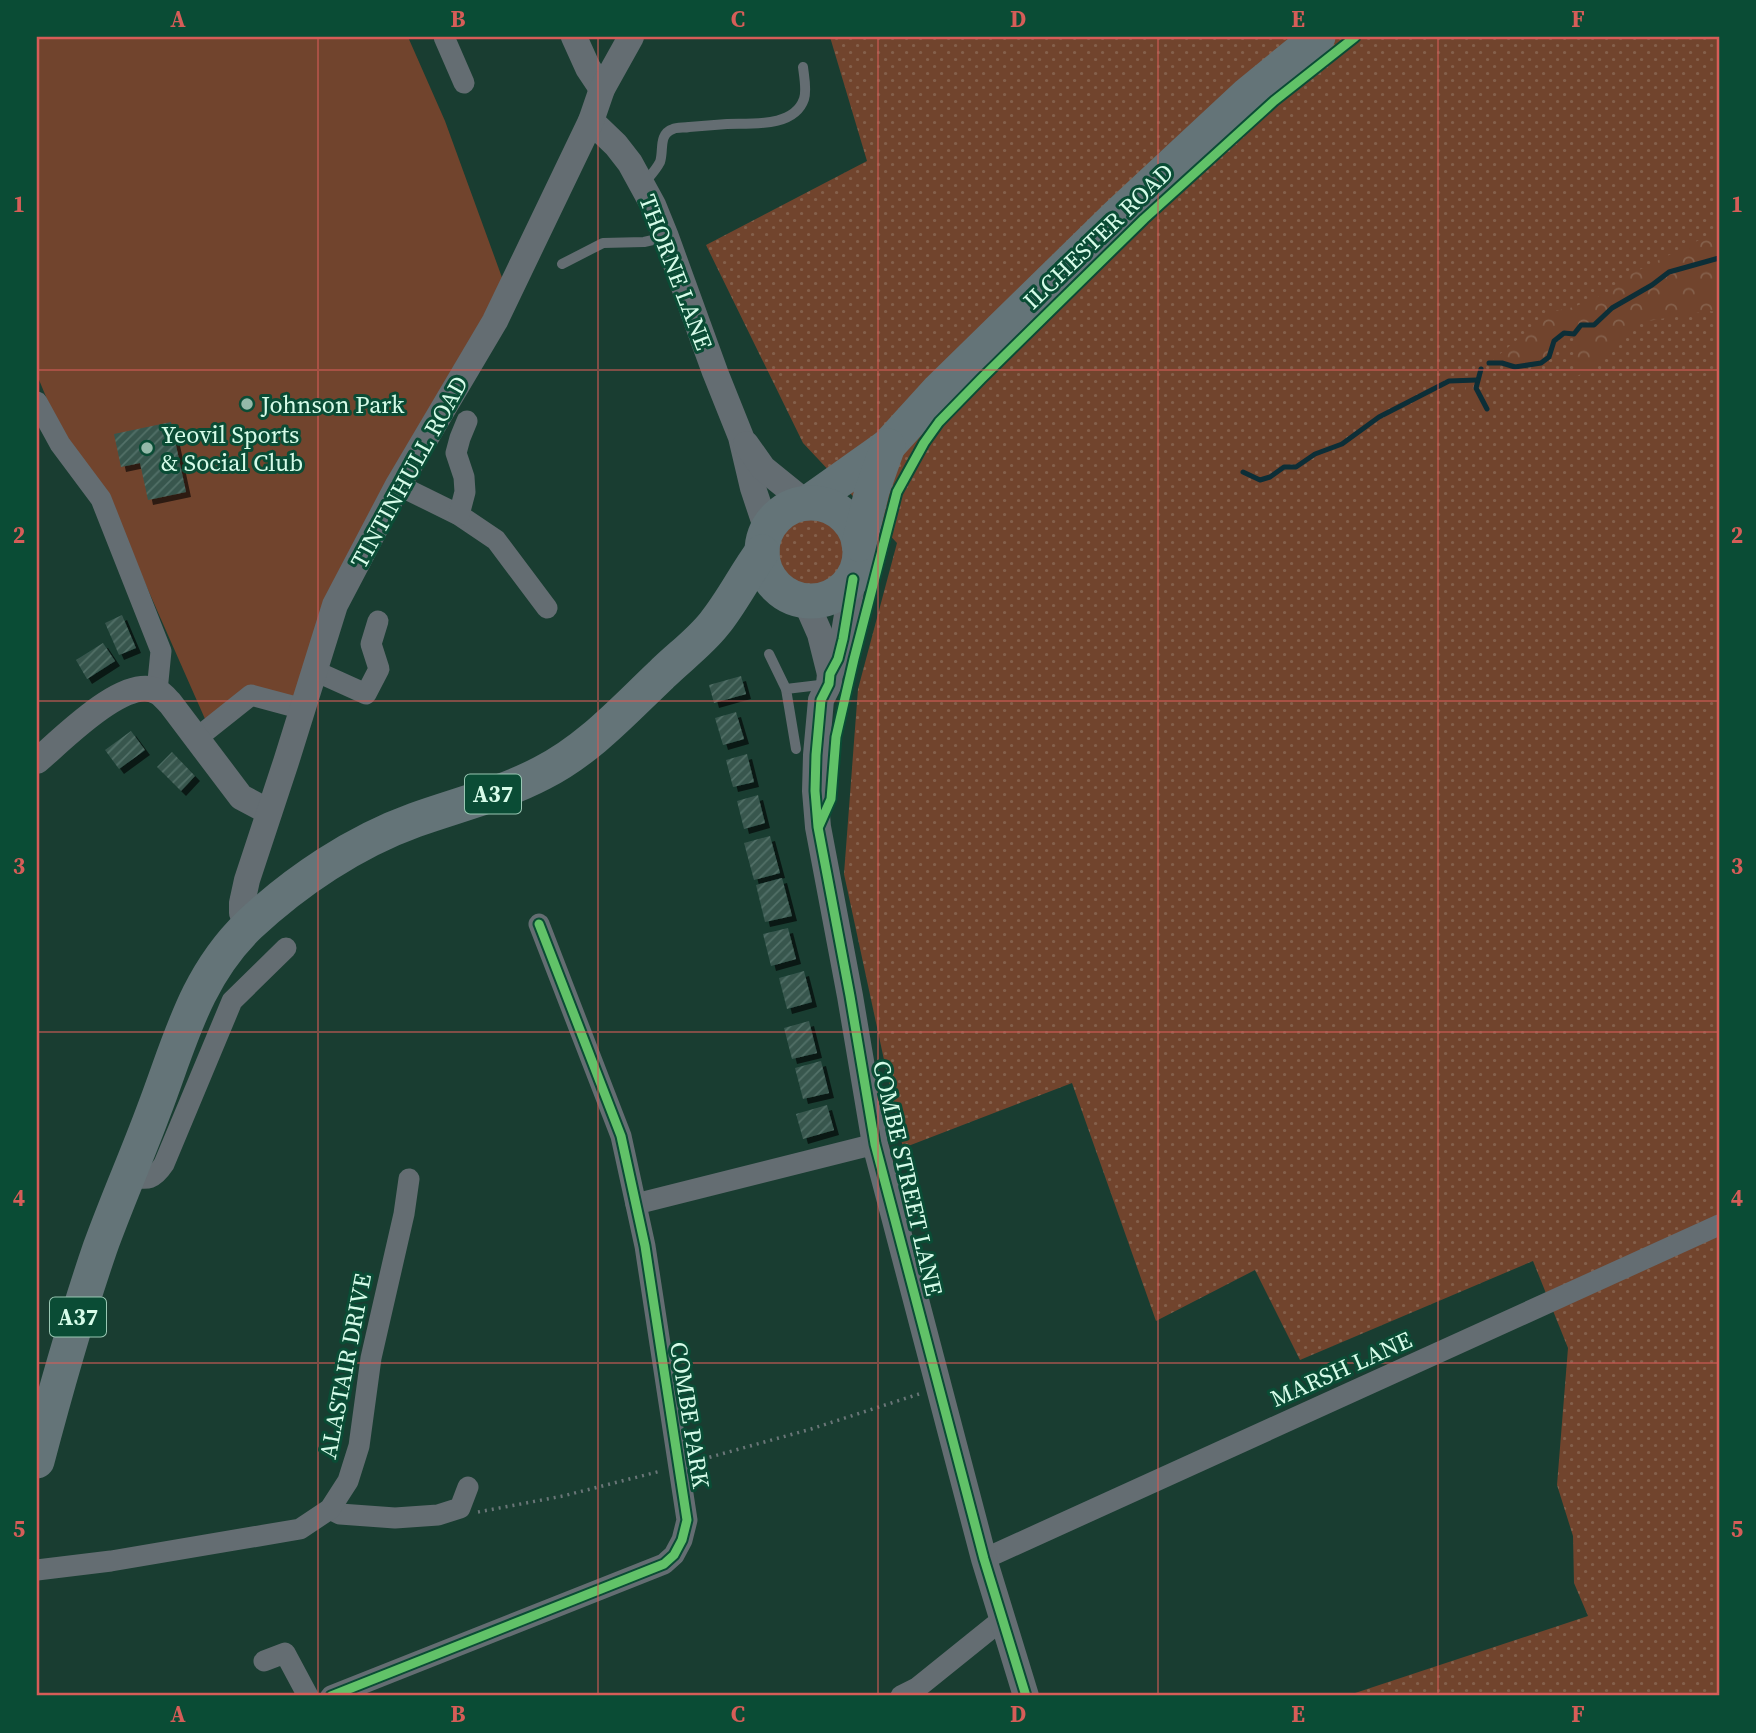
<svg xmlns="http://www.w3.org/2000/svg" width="1756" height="1733" font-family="'Source Serif 4',serif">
<defs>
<pattern id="grass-dots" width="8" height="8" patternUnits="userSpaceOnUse" patternTransform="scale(1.75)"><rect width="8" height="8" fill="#71442d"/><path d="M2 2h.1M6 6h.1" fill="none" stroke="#84604b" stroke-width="1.8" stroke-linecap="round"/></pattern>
<pattern id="forest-crowns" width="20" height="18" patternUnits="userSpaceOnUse" patternTransform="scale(1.75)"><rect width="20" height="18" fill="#71442d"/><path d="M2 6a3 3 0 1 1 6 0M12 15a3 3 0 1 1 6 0" fill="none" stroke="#84604b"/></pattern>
<pattern id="building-hatch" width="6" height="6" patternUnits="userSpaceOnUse" patternTransform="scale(1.75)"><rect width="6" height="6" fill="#37574e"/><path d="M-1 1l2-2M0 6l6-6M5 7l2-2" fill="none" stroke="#537068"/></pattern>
<filter id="shadow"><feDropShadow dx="5" dy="5" stdDeviation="0" flood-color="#0009"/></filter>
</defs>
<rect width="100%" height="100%" fill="#193d31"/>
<!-- grass -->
<g fill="url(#grass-dots)">
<polygon points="830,37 1719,37 1719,1696 1346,1696 1588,1616 1574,1583 1573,1536 1557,1485 1568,1348 1533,1261 1300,1360 1255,1270 1156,1321 1072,1083 903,1148 844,874 858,689 897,543 803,443 706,245 867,161"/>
<circle cx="812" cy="552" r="38"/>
</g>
<!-- forest -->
<g fill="url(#forest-crowns)">
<polygon points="1719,230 1719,312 1708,311 1642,322 1602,361 1576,377 1574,334 1563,333 1554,341 1549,357 1541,363 1515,367 1502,363 1489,363 1551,312 1574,307 1613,290 1621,279"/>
<polygon points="1477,380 1476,388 1487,409 1479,413 1471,408 1465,391 1468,381"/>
</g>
<!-- pitch -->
<polygon fill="#71442d" points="37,37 408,37 445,121 508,294 398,485 303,709 251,695 209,728 126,540 61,433 37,375"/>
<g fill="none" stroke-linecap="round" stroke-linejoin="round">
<!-- stream -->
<g stroke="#0c2e37" stroke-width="5">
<polyline points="1489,363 1502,363 1515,367 1541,363 1549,357 1554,341 1564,333 1574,334 1581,325 1594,325 1612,308 1652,285 1669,272 1719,258"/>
<polyline points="1481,369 1476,388 1487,409"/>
<polyline points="1243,472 1260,480 1270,477 1284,467 1296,467 1315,454 1342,444 1379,417 1449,381 1477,380"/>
</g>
</g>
<!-- building -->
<g fill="url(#building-hatch)" filter="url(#shadow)">
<polygon points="171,422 186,492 148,500 140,463 121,467 114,434"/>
<polygon points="122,615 136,648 119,655 105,623"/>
<polygon points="103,643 115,661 87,679 76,660"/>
<polygon points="741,676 746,694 714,703 709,685"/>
<polygon points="736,712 744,739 723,745 715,718"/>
<polygon points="131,731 145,750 119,769 105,750"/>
<polygon points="172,752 195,776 181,791 157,767"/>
<polygon points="747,754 754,782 733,787 726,760"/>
<polygon points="758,795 765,823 744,829 737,801"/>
<polygon points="770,836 780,873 754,880 744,843"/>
<polygon points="782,878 792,916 765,922 756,885"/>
<polygon points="788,928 796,959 771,966 763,934"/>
<polygon points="804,971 812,1002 787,1009 779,978"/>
<polygon points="809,1021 817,1053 792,1059 784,1028"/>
<polygon points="821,1061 829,1093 803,1099 795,1068"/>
<polygon points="827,1105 834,1130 803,1139 796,1114"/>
</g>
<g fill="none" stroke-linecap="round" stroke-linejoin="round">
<!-- path -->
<g stroke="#6a7678" stroke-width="3.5" stroke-dasharray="2 5" stroke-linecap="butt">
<polyline points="696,1461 811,1429 919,1394"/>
<polyline points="478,1512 563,1496 661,1471"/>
</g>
<!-- service -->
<g stroke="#646d72" stroke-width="10">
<path d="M644,183C650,176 656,170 660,162C664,151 658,134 673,129C677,127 684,128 689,127C702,126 714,125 727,124C751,123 794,128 804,99C807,90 804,76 803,67"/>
<polyline points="562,264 603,243 644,242 666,237"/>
<polyline points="769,654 786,689 796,749"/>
<polyline points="786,689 828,684"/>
</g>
<!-- minor -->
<g stroke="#646d72" stroke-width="21">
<polyline points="444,37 464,83"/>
<polyline points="37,402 60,444 101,499 161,651 157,691"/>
<polyline points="398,485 459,515 496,540 547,608"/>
<polyline points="459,515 465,492 464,477 456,453 460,438 467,421"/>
<polyline points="315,671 366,694 379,669 371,644 378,621"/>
<polyline points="197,738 251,695 303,709"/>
<path d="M127,1176C147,1179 152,1182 164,1164L232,1001L286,948"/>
<polyline points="636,1204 875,1144"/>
<polyline points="330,1509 340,1514 395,1518 438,1515 460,1508 468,1487"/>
<polyline points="984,1559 1719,1225"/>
<polyline points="37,1570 111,1561 300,1529 330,1509 348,1481 359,1446 371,1358 404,1214 409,1179"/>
<polyline points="264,1661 285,1653 308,1696"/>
<polyline points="331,1696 664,1564 674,1555 682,1540 687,1520 645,1246 621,1136 539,924"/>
<polyline points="901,1696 917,1688 994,1626 1005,1623"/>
</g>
<!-- tertiary -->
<g stroke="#646d72" stroke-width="26">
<polyline points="574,37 588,68 602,89"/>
<polyline points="591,121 616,145 630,163 653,205 666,237 715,372 741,437 753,488 767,530"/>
<polyline points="746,444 763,468 805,502"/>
<polyline points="853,579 843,639 838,659 830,674 829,684 821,700 816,755 815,791 818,827 850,996 875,1144 984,1559 1026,1696"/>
<polyline points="805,600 820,634 830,674"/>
<path d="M37,761C61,741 126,673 158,692C162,694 167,700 170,703L241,797L269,812"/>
<polyline points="249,926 242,913 242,903 247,880 286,762 335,605 398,485 495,321 591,121 602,89 631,37"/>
</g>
<!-- trunk -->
<g stroke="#647478" stroke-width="35">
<polyline points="809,502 888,446 938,391 1118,215 1247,95 1318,37"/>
<circle cx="811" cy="552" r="49"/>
<polyline points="859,544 872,491 888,446"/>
<path d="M37,1461C56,1389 76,1318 100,1248C117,1201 137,1156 154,1110C180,1042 195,977 249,925C296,881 354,842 415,820C457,805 502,794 542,773C588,750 624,710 661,675C678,658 699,643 714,624C732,602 745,575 762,552"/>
</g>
<defs>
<g id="cycleway">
<polyline points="853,579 843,639 838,659 830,674 829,684 821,700 816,755 815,791 818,827 850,996 875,1144 984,1559 1026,1696"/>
<polyline points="819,826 831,799 836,737 854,659 897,492 924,443 939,422 982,378 1144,219 1274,101 1355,37"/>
<polyline points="331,1696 664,1564 674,1555 682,1540 687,1520 645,1246 621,1136 539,924"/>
</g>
</defs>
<!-- cycleway casing -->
<use href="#cycleway" stroke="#0a4c35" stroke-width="13"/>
<!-- cycleway -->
<use href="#cycleway" stroke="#61c268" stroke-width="9"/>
</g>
<!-- grid -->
<path fill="none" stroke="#d65d58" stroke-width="2" stroke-opacity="0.55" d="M318,37V1696M598,37V1696M878,37V1696M1158,37V1696M1438,37V1696M37,370H1719M37,701H1719M37,1032H1719M37,1363H1719"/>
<!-- markers -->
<g fill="#94b9a9" stroke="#0a4c35" stroke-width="2.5">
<circle cx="247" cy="404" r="7"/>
<circle cx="147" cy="448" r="7"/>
</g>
<g text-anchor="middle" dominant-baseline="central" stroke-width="6" stroke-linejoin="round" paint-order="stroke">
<!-- shield labels -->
<g fill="#0a4c35" stroke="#99c7b3" stroke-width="2">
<rect x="465" y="774.5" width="56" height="39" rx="5"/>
<rect x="50" y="1297.5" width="56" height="39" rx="5"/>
</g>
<g font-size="23" font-weight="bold" fill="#d6fce9">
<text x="493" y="794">A37</text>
<text x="78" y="1317">A37</text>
</g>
<!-- street labels -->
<g font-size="24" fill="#d6fce9" stroke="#0a4c35">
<text transform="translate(1098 236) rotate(-44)">ILCHESTER ROAD</text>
<text transform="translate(676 272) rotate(69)">THORNE LANE</text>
<text transform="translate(409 472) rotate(-61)">TINTINHULL ROAD</text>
<text transform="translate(908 1178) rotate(77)">COMBE STREET LANE</text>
<text transform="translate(345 1366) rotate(-79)">ALASTAIR DRIVE</text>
<text transform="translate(1341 1369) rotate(-24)">MARSH LANE</text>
<text transform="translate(690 1415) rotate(81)">COMBE PARK</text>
</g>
<!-- poi labels -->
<g font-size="24" fill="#d6fce9" stroke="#0a4c35" text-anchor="start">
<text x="261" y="404">Johnson Park</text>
<text x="161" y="434">Yeovil Sports<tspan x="161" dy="28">&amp; Social Club</tspan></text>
</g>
</g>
<!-- border -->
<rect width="1756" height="1733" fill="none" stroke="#0a4c35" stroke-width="77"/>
<rect x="38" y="38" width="1680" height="1656" fill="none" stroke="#d65d58" stroke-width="2.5"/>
<g font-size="23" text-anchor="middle" font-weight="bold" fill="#d65d58">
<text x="178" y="27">A</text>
<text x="458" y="27">B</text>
<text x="738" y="27">C</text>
<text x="1018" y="27">D</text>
<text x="1298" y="27">E</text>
<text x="1578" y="27">F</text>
<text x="19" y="212">1</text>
<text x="1737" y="212">1</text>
<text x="19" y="543">2</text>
<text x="1737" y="543">2</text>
<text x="19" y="874">3</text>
<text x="1737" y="874">3</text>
<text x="19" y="1206">4</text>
<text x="1737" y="1206">4</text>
<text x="19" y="1537">5</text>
<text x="1737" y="1537">5</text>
<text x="178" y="1722">A</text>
<text x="458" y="1722">B</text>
<text x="738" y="1722">C</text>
<text x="1018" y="1722">D</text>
<text x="1298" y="1722">E</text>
<text x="1578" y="1722">F</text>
</g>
</svg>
